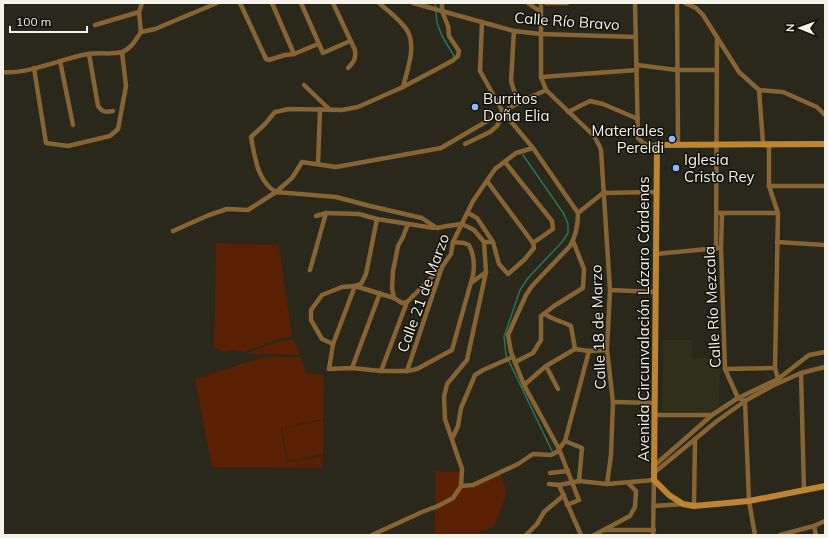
<svg xmlns="http://www.w3.org/2000/svg" width="828" height="538" font-family="Mulish,sans-serif">
<rect width="100%" height="100%" fill="#29281a"/>
<!-- built -->
<polygon fill="#302f1a" points="663,340 692,340 692,358 720,358 719,407 712,412 662,411"/>
<!-- green -->
<g fill="#592003">
<polygon points="216,243 279,245 292,336 277,340 244,352 232,350 224,353 217,348 214,350"/>
<polygon points="293,339 300,355 245,354 274,343"/>
<polygon points="263,357 300,357 306,373 324,375 323,419 281,428 287,463 323,456 322,468 212,467 195,379"/>
<polygon points="323,420 323,454 288,462 282,428"/>
<polygon points="435,471 461,472 461,481 453,497 435,506"/>
<polygon points="500,473 507,493 496,523 490,530 480,531 479,535 434,535 435,508 451,501 461,487"/>
</g>
<g fill="none" stroke-linecap="round" stroke-linejoin="round">
<!-- stream -->
<g stroke="#267659" stroke-width="1.5">
<polyline points="435,3 437,23 442,36 454,56"/>
<polyline points="523,155 564,214 568,224 568,233 562,242 528,278 520,290 504,337 506,355 552,451"/>
</g>
<!-- street -->
<g stroke="#866434" stroke-width="4.5">
<polyline points="240,3 266,59 269,60 285,55 294,54 318,44"/>
<polyline points="272,3 294,54"/>
<polyline points="301,3 323,53 350,41"/>
<path d="M333,3L355,50C356,59 354,62 348,68"/>
<path d="M379,3C388,11 402,21 408,32C416,48 407,71 403,87"/>
<polyline points="413,3 514,31 541,34 636,37"/>
<polyline points="528,3 541,12"/>
<polyline points="541,3 541,77 546,90 594,136 599,145 601,150 610,290 607,350 613,402 611,455 607,484"/>
<polyline points="546,3 567,3"/>
<path d="M635,3L638,138C645,145 647,146 657,145"/>
<polyline points="677,3 678,144"/>
<polyline points="685,3 696,8 703,15 739,72 759,90 783,92 817,107 825,115"/>
<path d="M482,22L480,71L503,112L533,148L578,213C578,225 576,236 570,246L532,286L526,295L508,335L511,352L524,385L559,449L577,495L579,500L567,505"/>
<polyline points="95,25 139,12"/>
<polyline points="514,31 511,81 518,103"/>
<polyline points="141,32 139,12 142,3"/>
<path d="M89,54L98,106C103,113 106,112 113,111"/>
<polyline points="60,61 73,125"/>
<polyline points="637,65 677,70 717,70"/>
<polyline points="34,68 46,143 68,146 110,136 118,129 126,86 122,52"/>
<path d="M3,72C27,75 63,58 88,54C99,52 111,55 122,52C131,49 136,39 141,32L155,29L217,3"/>
<polyline points="541,77 637,70"/>
<polyline points="304,85 329,109"/>
<polyline points="759,90 763,143 769,146 769,186 778,213 775,368 778,379"/>
<polyline points="568,112 590,101 603,104 638,119"/>
<polyline points="465,144 490,132 497,126 503,113"/>
<polyline points="318,164 320,109"/>
<polyline points="487,181 533,243"/>
<polyline points="769,186 825,186"/>
<polyline points="468,213 477,218 493,242 484,242"/>
<polyline points="578,213 603,193 656,192"/>
<polyline points="719,213 778,213"/>
<polyline points="722,213 721,248 725,369 738,398 745,401 749,501 755,535"/>
<polyline points="316,216 326,213 359,214 377,219 434,228"/>
<path d="M377,219L366,274L361,284L355,286L333,344L329,369L352,368L381,371H407L417,369L452,350L473,275C475,264 474,255 469,245L464,243L453,242"/>
<polyline points="173,231 209,215 227,209 248,210 276,192 292,178 302,162 336,167 441,148 518,103 546,90"/>
<polyline points="493,242 499,264 508,274 524,260 534,248 533,243 553,229 552,221 505,162"/>
<polyline points="777,242 825,245"/>
<polyline points="716,249 717,38"/>
<polyline points="656,254 718,248"/>
<polyline points="310,270 326,213"/>
<polyline points="471,283 486,272"/>
<polyline points="610,290 656,292"/>
<polyline points="407,302 402,303 394,298 392,288 393,271 398,246 403,237 408,224"/>
<path d="M545,314C553,320 562,321 571,326L575,349"/>
<polyline points="333,344 322,339 311,320 311,310 322,295 342,287 355,286 394,298"/>
<polyline points="575,349 589,351"/>
<polyline points="515,362 533,353 541,340 541,316 554,306 583,288 584,269 573,241"/>
<polyline points="546,366 558,389"/>
<polyline points="352,368 380,293"/>
<polyline points="725,369 775,368"/>
<polyline points="381,371 407,302 441,268"/>
<polyline points="407,371 442,267 451,254 453,242 473,201 495,169 516,153 533,148"/>
<polyline points="801,373 804,491"/>
<polyline points="524,385 546,366 575,349"/>
<polyline points="613,402 655,403"/>
<polyline points="655,415 712,415"/>
<polyline points="452,439 458,426 461,408 475,375 483,370 513,357"/>
<polyline points="565,441 582,448 579,481"/>
<polyline points="655,465 712,415 738,398 778,379 809,355 825,352"/>
<polyline points="655,472 717,421 745,401 772,386 801,373 825,367"/>
<polyline points="550,473 568,471"/>
<polyline points="549,484 559,485 579,481 607,484 654,480 653,535"/>
<polyline points="559,485 581,535"/>
<polyline points="461,486 473,485 518,464 533,454 551,455 557,452 565,441 589,351 607,350"/>
<polyline points="654,506 683,504"/>
<polyline points="694,506 695,439"/>
<polyline points="814,526 816,535"/>
<polyline points="604,530 654,530"/>
<path d="M372,535L422,512L438,506L453,498L461,486L462,469L445,419L444,397L447,384L467,360L486,272L484,242L474,230L462,224L447,226L437,228L422,218L370,206L336,197L276,192C257,181 255,157 251,137L265,124L275,112L289,109L342,110L358,107L403,87L452,61L458,56L459,51L449,36L448,26L442,11V3"/>
<polyline points="526,535 537,524 544,512 564,495"/>
<polyline points="594,535 630,516 635,507 636,491 628,483"/>
<polyline points="780,535 814,526 825,521"/>
</g>
<!-- secondary -->
<polyline stroke="#bc8533" stroke-width="6" points="825,144 657,145 654,480 669,495 683,504 694,506 749,501 825,486"/>
</g>
<!-- markers -->
<g fill="#89bafc" stroke="#11100a" stroke-width="1.5">
<circle cx="475" cy="107" r="4"/>
<circle cx="672" cy="139" r="4"/>
<circle cx="676" cy="168" r="4"/>
</g>
<g text-anchor="middle" dominant-baseline="central" stroke-width="3" stroke-linejoin="round" paint-order="stroke">
<!-- street labels -->
<g font-size="15" fill="#f3f3e9" stroke="#11100a">
<text transform="translate(567 21) rotate(4)">Calle Río Bravo</text>
<text transform="translate(423 293) rotate(-70)">Calle 21 de Marzo</text>
<text transform="translate(712 307) rotate(-93)">Calle Río Mezcala</text>
<text transform="translate(643 319) rotate(-90)">Avenida Circunvalación Lázaro Cárdenas</text>
<text transform="translate(598 327) rotate(-92)">Calle 18 de Marzo</text>
</g>
<!-- poi labels -->
<g font-size="15" fill="#f3f3e9" stroke="#11100a" text-anchor="start">
<text x="483" y="98">Burritos<tspan x="483" dy="17">Doña Elia</tspan></text>
<text x="664" y="130" text-anchor="end">Materiales<tspan x="664" dy="17">Pereldi</tspan></text>
<text x="684" y="159">Iglesia<tspan x="684" dy="17">Cristo Rey</tspan></text>
</g>
</g>
<!-- border -->
<rect width="828" height="538" fill="none" stroke="#f3f3e9" stroke-width="8"/>
<!-- north arrow -->
<g transform="translate(800 28) rotate(271)" stroke="#11100a" stroke-width="3" paint-order="stroke">
<path d="M0-3L7 15L0 10L-7 15Z" fill="#f3f3e9"/>
<text y="-6" font-size="11" font-weight="bold" text-anchor="middle" fill="#f3f3e9">N</text>
</g>
<!-- scale -->
<path d="M10 26v6h77v-6" fill="none" stroke="#f3f3e9" stroke-width="2"/>
<text x="16" y="26" font-size="12" fill="#f3f3e9" stroke="#11100a" stroke-width="3" paint-order="stroke">100 m</text>
</svg>
